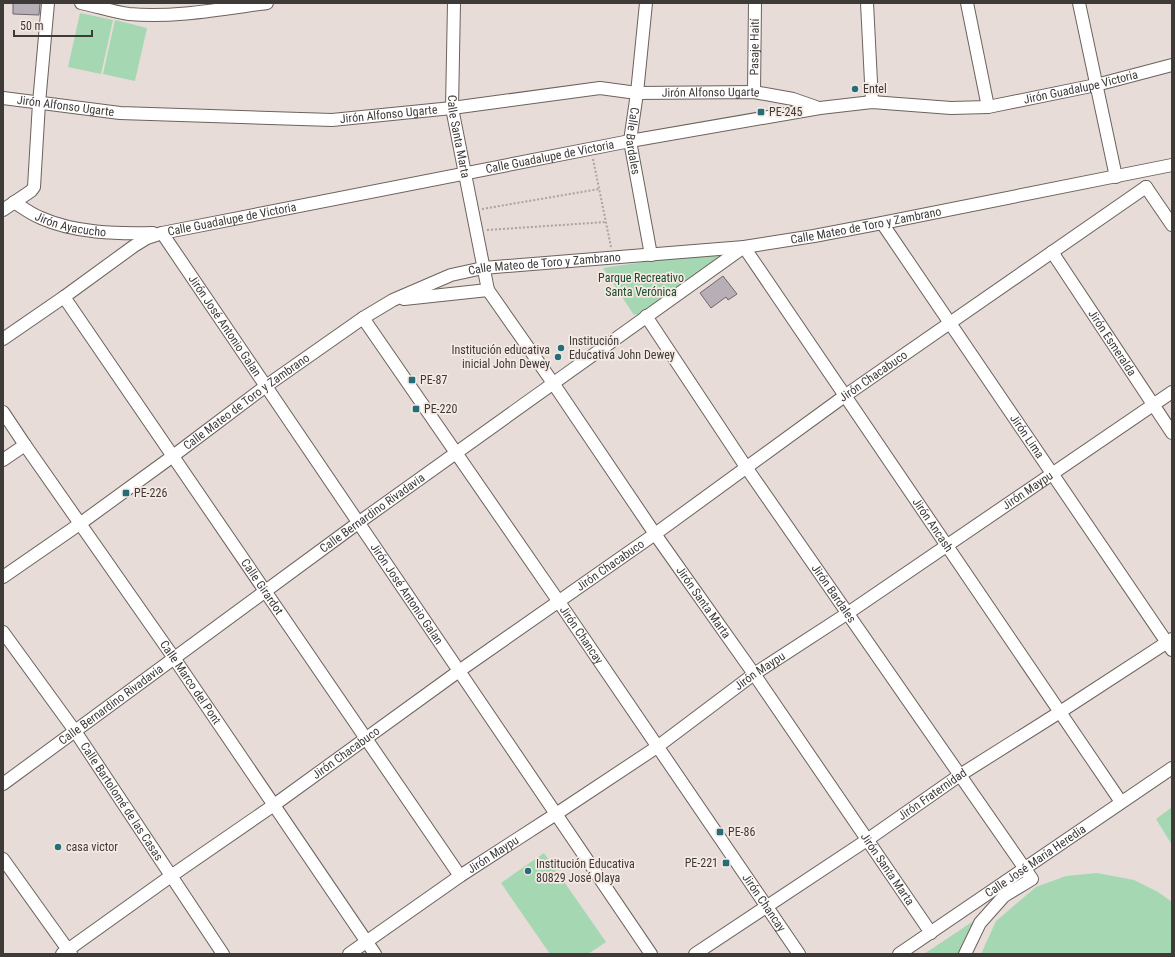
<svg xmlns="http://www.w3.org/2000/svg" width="1175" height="957" font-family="'Roboto Condensed',sans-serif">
<rect width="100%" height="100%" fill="#e7dcd7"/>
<!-- green -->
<g fill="#a5d8b2">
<polygon points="80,13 113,20 101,74 68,67"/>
<polygon points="115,20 147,28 135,81 103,74"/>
<polygon points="744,247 637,316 636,314 634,315 603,268"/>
<polygon points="1172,807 1172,845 1156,819"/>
<polygon points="544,853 606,942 588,954 550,954 501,883"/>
<polygon points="1097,873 1134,880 1158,892 1172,902 1172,954 981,954 996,921 1036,887 1066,876"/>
<polygon points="975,920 965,954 924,954"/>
</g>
<!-- building -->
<g fill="#b7aeb6" stroke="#6e676e">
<polygon points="13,3 40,3 39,15 13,14"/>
<polygon points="723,276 737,294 728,300 726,297 711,308 700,293"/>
</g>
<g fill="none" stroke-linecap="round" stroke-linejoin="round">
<defs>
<g id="minor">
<path d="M81,3C96,6 113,12 129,14C174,18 222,9 267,3"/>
<path id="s1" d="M454,3L452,108L488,290L553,383L655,534L754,674L931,933"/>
<path id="s2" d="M646,3L637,93L630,141L651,255"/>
<polyline points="867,3 872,102"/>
<polyline points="967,3 988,107"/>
<polyline points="1079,3 1116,177"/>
<path id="s3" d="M754,92L755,3"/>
<path id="s4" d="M3,98L120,113L332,120L452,108L600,88L637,93L754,92L793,99L816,107"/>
<polyline points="1146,187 1172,225"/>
<path id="s5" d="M14,202C23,208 31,214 41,218C75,233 116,234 153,233"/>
<polyline points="3,210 31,191 34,187 39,103 48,3"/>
<path id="s6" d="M882,223L1172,650"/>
<path id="s7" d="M162,233L651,954"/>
<path id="s8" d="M1052,252L1172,433"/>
<path id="s9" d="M64,297L460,876"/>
<polyline points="404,299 488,290"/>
<path id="s10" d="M646,316L746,467L1032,879L1004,896L980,923L965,954"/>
<path id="s11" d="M363,318L559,602L799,954"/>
<path id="s12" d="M3,339L64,297L134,246L147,238L162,233L630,141L820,108L872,102L951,108L988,107L1096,85L1172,65"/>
<path id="s13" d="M3,412L25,445L174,658L375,954"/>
<polyline points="3,460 25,445"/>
<path id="s14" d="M3,577L81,523L173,456L266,386L363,318L393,300L451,275L483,268L744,247L814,236L882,223L1172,165"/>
<path id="s15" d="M3,632L75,731L223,954"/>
<path id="s16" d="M3,784L358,523L744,247L1121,802"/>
<polyline points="3,859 71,954"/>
<path id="s17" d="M62,954L171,876L274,805L459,671L655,534L846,395L1146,187"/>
<path id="s18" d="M349,954L460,876L556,814L657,747L754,674L848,613L1172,392"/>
<path id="s19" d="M695,954L867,840L960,775L1060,712L1172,639"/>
<path id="s20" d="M899,954L1172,768"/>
</g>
</defs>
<!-- minor casing -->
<use href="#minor" stroke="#6c625e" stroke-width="14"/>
<!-- path -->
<g stroke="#aba39f" stroke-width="2" stroke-dasharray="2 2" stroke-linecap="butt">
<polyline points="593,159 611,247"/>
<polyline points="482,209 599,189"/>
<polyline points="487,230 606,222"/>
</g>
<!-- minor -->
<use href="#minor" stroke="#fff" stroke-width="12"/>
</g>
<!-- markers -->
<g fill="#256e79" stroke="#f5e9e4" stroke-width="1.5">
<circle cx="855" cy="89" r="4"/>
<rect x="757" y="108" width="8" height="8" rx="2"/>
<circle cx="561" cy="348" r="4"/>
<circle cx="558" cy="357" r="4"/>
<rect x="408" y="376" width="8" height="8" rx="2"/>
<rect x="412" y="405" width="8" height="8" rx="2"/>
<rect x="122" y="489" width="8" height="8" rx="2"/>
<rect x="716" y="828" width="8" height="8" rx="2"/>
<circle cx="58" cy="847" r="4"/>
<rect x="722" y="859" width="8" height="8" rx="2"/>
<circle cx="528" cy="871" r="4"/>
</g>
<g text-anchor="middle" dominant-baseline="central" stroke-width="3.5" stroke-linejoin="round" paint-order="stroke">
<!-- street labels -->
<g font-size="12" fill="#3e3a38" stroke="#f5e9e4">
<text stroke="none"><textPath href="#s3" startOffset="45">Pasaje Haití</textPath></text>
<text stroke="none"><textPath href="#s12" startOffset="1125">Jirón Guadalupe Victoria</textPath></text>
<text stroke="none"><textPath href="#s4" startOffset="711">Jirón Alfonso Ugarte</textPath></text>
<text stroke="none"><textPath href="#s4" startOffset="63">Jirón Alfonso Ugarte</textPath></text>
<text stroke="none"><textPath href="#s4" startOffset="387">Jirón Alfonso Ugarte</textPath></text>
<text stroke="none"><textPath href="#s1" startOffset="134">Calle Santa Marta</textPath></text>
<text stroke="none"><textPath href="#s2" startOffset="139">Calle Bardales</textPath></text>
<text stroke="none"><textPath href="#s12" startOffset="587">Calle Guadalupe de Victoria</textPath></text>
<text stroke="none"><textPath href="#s12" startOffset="263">Calle Guadalupe de Victoria</textPath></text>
<text stroke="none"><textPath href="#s5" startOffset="62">Jirón Ayacucho</textPath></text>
<text stroke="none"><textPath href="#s14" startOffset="960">Calle Mateo de Toro y Zambrano</textPath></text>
<text stroke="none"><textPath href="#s14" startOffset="636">Calle Mateo de Toro y Zambrano</textPath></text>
<text stroke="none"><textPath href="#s7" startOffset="112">Jirón José Antonio Galan</textPath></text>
<text stroke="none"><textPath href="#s8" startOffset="109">Jirón Esmeralda</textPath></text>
<text stroke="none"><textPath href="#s17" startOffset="996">Jirón Chacabuco</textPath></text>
<text stroke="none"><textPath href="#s14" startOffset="300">Calle Mateo de Toro y Zambrano</textPath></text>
<text stroke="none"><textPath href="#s6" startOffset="258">Jirón Lima</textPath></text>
<text stroke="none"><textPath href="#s18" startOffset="822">Jirón Maypu</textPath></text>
<text stroke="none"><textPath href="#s16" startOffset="458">Calle Bernardino Rivadavia</textPath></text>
<text stroke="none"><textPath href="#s16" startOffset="1251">Jirón Ancash</textPath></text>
<text stroke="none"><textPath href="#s17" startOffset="672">Jirón Chacabuco</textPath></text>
<text stroke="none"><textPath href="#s9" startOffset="351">Calle Girardot</textPath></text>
<text stroke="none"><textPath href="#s10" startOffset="335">Jirón Bardales</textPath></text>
<text stroke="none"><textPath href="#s7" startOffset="436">Jirón José Antonio Galan</textPath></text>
<text stroke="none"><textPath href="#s1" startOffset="670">Jirón Santa Marta</textPath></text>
<text stroke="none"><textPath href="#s11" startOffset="385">Jirón Chancay</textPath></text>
<text stroke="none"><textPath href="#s18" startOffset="499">Jirón Maypu</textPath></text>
<text stroke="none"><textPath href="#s13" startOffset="329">Calle Marco del Pont</textPath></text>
<text stroke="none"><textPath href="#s16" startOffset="134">Calle Bernardino Rivadavia</textPath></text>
<text stroke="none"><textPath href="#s17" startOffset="348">Jirón Chacabuco</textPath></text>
<text stroke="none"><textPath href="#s19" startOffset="286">Jirón Fraternidad</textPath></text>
<text stroke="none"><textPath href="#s15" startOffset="207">Calle Bartolomé de las Casas</textPath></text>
<text stroke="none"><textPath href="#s18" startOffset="175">Jirón Maypu</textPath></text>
<text stroke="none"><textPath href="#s20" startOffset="165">Calle José María Heredia</textPath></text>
<text stroke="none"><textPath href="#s1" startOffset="994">Jirón Santa Marta</textPath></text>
<text stroke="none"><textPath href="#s11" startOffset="709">Jirón Chancay</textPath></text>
</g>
<!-- poi labels -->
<g font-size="12" fill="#3e3a38" stroke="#f5e9e4" text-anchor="start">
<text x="863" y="89">Entel</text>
<text x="769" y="112">PE-245</text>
<text x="569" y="341">Institución<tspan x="569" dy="14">Educativa John Dewey</tspan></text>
<text x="550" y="350" text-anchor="end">Institución educativa<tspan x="550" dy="14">inicial John Dewey</tspan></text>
<text x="420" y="380">PE-87</text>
<text x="424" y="409">PE-220</text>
<text x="134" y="493">PE-226</text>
<text x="728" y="832">PE-86</text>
<text x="66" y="847">casa victor</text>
<text x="718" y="863" text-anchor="end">PE-221</text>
<text x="536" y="864">Institución Educativa<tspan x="536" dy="14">80829 José Olaya</tspan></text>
</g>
<!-- park labels -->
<g font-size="12" fill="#164b2a" stroke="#f5e9e4">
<text x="641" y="278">Parque Recreativo<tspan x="641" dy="14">Santa Verónica</tspan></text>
</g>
</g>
<!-- border -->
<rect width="1175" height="957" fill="none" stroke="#3e3a38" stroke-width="8"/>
<!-- scale -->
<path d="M14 30v6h78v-6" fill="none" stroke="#3e3a38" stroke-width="2"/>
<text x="20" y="30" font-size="12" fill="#3e3a38" stroke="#f5e9e4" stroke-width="3" paint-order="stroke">50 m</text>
</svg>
